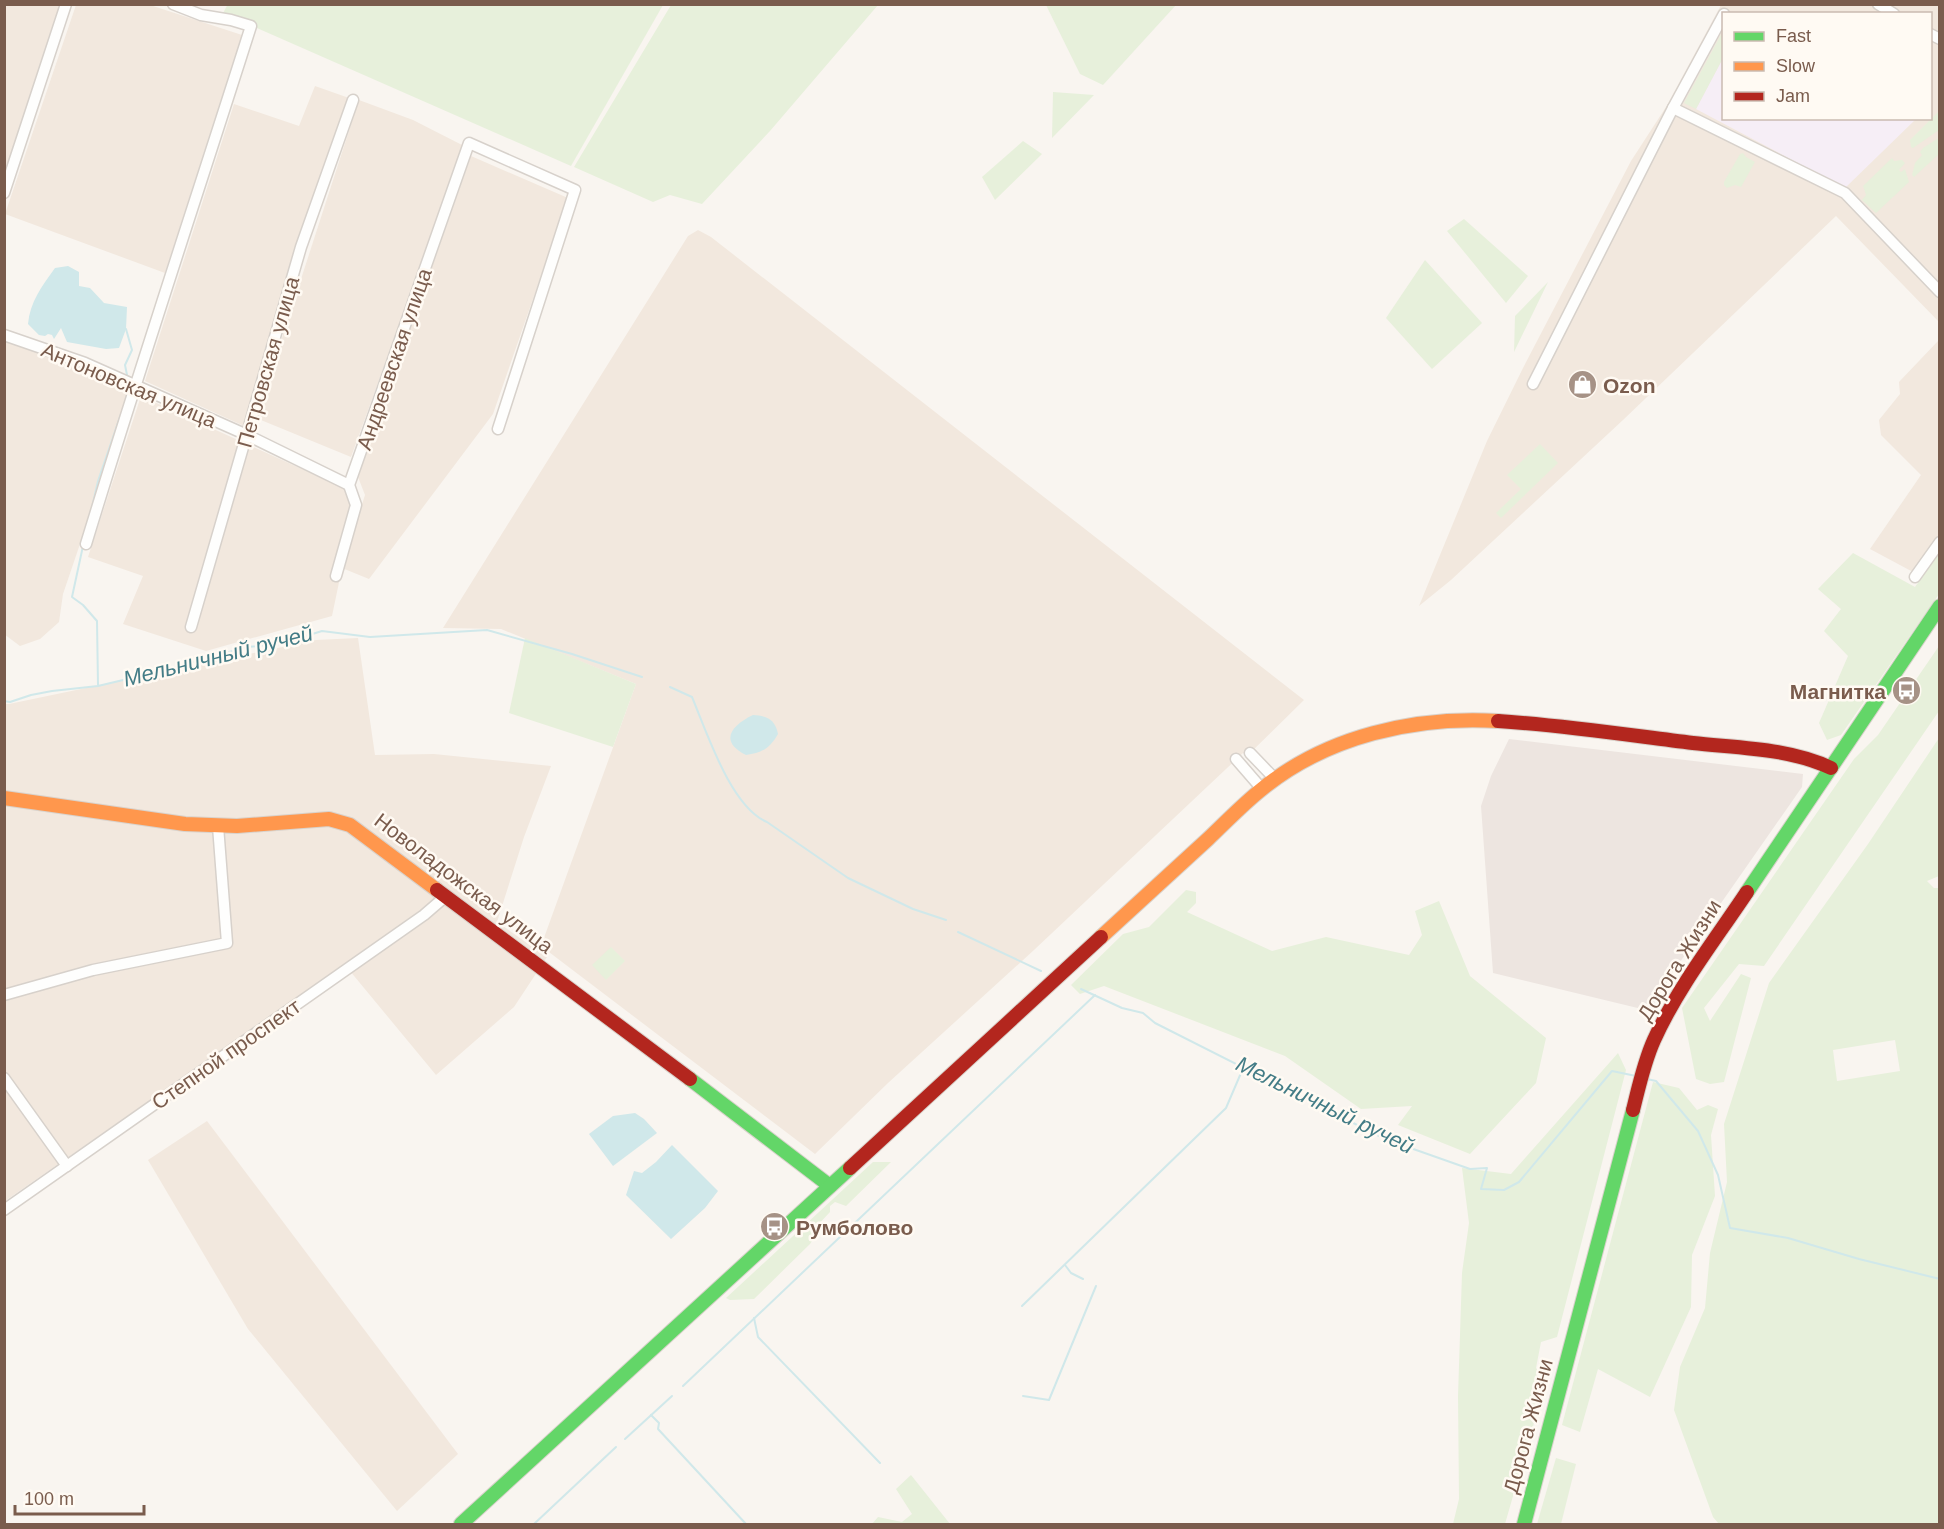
<svg xmlns="http://www.w3.org/2000/svg" width="1944" height="1529" font-family="Arial,sans-serif">
<rect width="100%" height="100%" fill="#f9f5f0"/>
<!-- residential -->
<g fill="#f2e8de" fill-rule="evenodd">
<polygon points="5,5 61,5 5,177"/>
<polygon points="76,5 150,5 242,35 165,273 5,214"/>
<path d="M1721,5H1939V322L1836,216L1623,420L1451,580L1419,606L1487,441L1523,368L1631,161L1666,107ZM1724,14H1930V118H1724Z"/>
<polygon points="315,86 349,98 244,426 145,381 234,104 299,126"/>
<polygon points="359,100 413,120 464,146 351,457 256,418"/>
<polygon points="471,156 568,198 493,414 369,579 342,568 332,616 206,651 123,624 143,576 88,557 141,396 346,489 356,505 345,557 365,495 358,477"/>
<polygon points="698,230 711,237 1304,700 1247,756 1243,753 1034,950 888,1083 815,1154 541,946 636,684 501,629 443,628 688,236"/>
<polygon points="4,340 87,369 132,391 63,594 59,622 40,639 20,646 4,634"/>
<polygon points="1939,340 1939,534 1913,572 1870,549 1921,475 1881,435 1879,420 1900,394 1899,382"/>
<polygon points="358,638 375,755 434,754 551,766 524,837 497,922 547,957 514,1007 436,1075 345,965 5,1201 4,704 9,704 316,640"/>
<polygon points="207,1121 458,1454 397,1511 248,1329 148,1160"/>
</g>
<!-- industrial -->
<polygon fill="#ede5e0" points="1509,739 1803,774 1802,787 1673,972 1650,1011 1493,973 1481,806 1491,776"/>
<!-- education -->
<polygon fill="#f6eef6" points="1723,58 1724,118 1916,119 1845,188 1696,109"/>
<!-- green -->
<g fill="#e7f0db" fill-rule="evenodd">
<polygon points="228,4 663,5 571,166 223,13"/>
<polygon points="671,5 671,4 878,5 770,131 702,204 670,195 653,202 574,167"/>
<polygon points="1046,5 1176,5 1103,85 1080,74"/>
<polygon points="1723,31 1723,58 1696,109 1684,103"/>
<polygon points="1053,92 1094,95 1052,138"/>
<polygon points="1939,111 1939,130 1913,148 1911,147 1910,140"/>
<polygon points="1937,139 1939,140 1939,154 1914,177 1912,175 1915,163 1922,155 1920,152 1923,148"/>
<polygon points="1023,141 1042,154 995,200 982,177"/>
<polygon points="1743,153 1746,157 1755,162 1741,187 1735,185 1727,188 1724,185 1724,182 1740,154"/>
<polygon points="1892,158 1894,161 1902,160 1905,163 1899,170 1901,172 1905,169 1909,182 1876,213 1862,200 1866,195 1863,186"/>
<polygon points="1464,219 1528,276 1506,303 1447,231"/>
<polygon points="1425,260 1482,323 1432,369 1386,318"/>
<polygon points="1548,282 1514,352 1515,316"/>
<polygon points="1540,444 1558,463 1501,518 1496,513 1521,489 1507,475"/>
<polygon points="1939,552 1939,594 1841,735 1827,740 1819,723 1848,656 1824,631 1841,609 1818,589 1853,553 1915,587"/>
<polygon points="525,638 636,684 613,747 509,713"/>
<polygon points="1939,646 1939,711 1764,966 1739,964 1704,1008 1710,1021 1741,974 1751,978 1724,1082 1710,1084 1696,1079 1682,1008 1854,759 1878,735"/>
<path d="M1939,738L1940,850L1938,853L1939,854V876L1927,881L1934,888H1940L1939,1524H1719L1713,1517L1674,1410L1680,1367L1705,1308L1710,1253L1727,1182L1724,1124L1769,983L1868,844ZM1895,1040L1900,1071L1837,1081L1833,1050Z"/>
<polygon points="1186,890 1196,892 1196,903 1187,912 1272,951 1326,937 1409,955 1422,935 1415,911 1439,901 1470,976 1546,1038 1536,1083 1470,1154 1398,1125 1412,1106 1361,1109 1285,1056 1104,986 1080,994 1071,985 1123,934 1149,927"/>
<polygon points="611,947 625,961 606,980 592,965"/>
<polygon points="1618,1053 1626,1070 1557,1337 1541,1342 1536,1368 1546,1381 1505,1524 1453,1524 1459,1499 1458,1396 1462,1273 1469,1223 1462,1168 1511,1174"/>
<polygon points="1653,1082 1679,1088 1697,1110 1708,1105 1718,1109 1711,1135 1715,1196 1692,1255 1691,1307 1650,1397 1598,1369 1580,1432 1562,1425"/>
<polygon points="873,1162 891,1162 846,1206 835,1202 830,1206 830,1212 816,1227 819,1231 810,1244 754,1299 730,1300 726,1298"/>
<polygon points="1556,1458 1576,1464 1561,1524 1537,1524"/>
<polygon points="911,1475 950,1524 872,1524 878,1517 902,1522 912,1514 896,1489"/>
</g>
<!-- water -->
<g fill="#d0e8ea">
<path d="M68,266L79,272V286L90,288L104,303L127,307L126,329L119,348L106,349L67,342L61,328L54,339L52,335L48,334L45,336L39,335L28,324C30,302 42,286 55,268Z"/>
<path d="M753,715C767,716 775,719 778,734C770,748 762,753 746,755C718,741 732,725 753,715Z"/>
<polygon points="635,1113 644,1119 657,1133 613,1166 589,1134 613,1116"/>
<polygon points="672,1145 718,1191 705,1208 671,1239 626,1195 634,1171 642,1173 656,1162"/>
</g>
<g fill="none" stroke-linecap="round" stroke-linejoin="round">
<!-- stream -->
<g stroke="#d0e8ea" stroke-width="2">
<polyline points="126,329 132,350 125,365 127,375"/>
<polyline points="91,512 98,481 121,414"/>
<polyline points="83,546 72,597 83,605 97,621 98,685"/>
<path d="M670,687L692,697C707,733 731,807 767,822L848,878L913,909L946,920"/>
<polyline points="4,701 10,702 31,695 52,691 98,686 165,670 247,647 280,644 322,631 370,637 487,630 572,654 642,677"/>
<polyline points="958,932 1041,971"/>
<polyline points="1081,989 1122,1008 1143,1013 1155,1023 1385,1139 1470,1169 1487,1168 1481,1189 1504,1190 1519,1182 1612,1071 1636,1076"/>
<polyline points="1647,1079 1656,1081 1698,1131 1718,1175 1730,1228 1788,1238 1859,1259 1940,1279"/>
<polyline points="1065,1265 1071,1273 1083,1279"/>
<polyline points="1022,1306 1226,1108 1244,1066"/>
<polyline points="754,1318 758,1337 880,1463"/>
<polyline points="683,1386 1095,995"/>
<polyline points="1023,1396 1049,1400 1096,1286"/>
<polyline points="651,1415 659,1423 658,1429 746,1524"/>
<polyline points="625,1439 672,1396"/>
<polyline points="534,1524 616,1447"/>
</g>
<defs>
<g id="street">
<polyline points="1878,4 1894,14"/>
<polyline points="1930,34 1940,39"/>
<polyline points="1673,108 1724,14"/>
<polyline points="4,193 66,4"/>
<polyline points="4,335 85,363 247,435 349,485"/>
<polyline points="1533,384 1673,108 1845,193 1940,292"/>
<path d="M86,544C139,370 196,199 251,26L231,20L201,15L173,4"/>
<polyline points="336,576 356,505 349,485 469,143 575,190 498,429"/>
<polyline points="1915,577 1940,542"/>
<polyline points="191,627 301,247 353,100"/>
<polyline points="1250,753 1275,779"/>
<polyline points="1236,759 1262,789"/>
<polyline points="4,995 93,970 227,943 218,826"/>
<polyline points="4,1078 67,1166"/>
<polyline points="4,1210 424,915 446,896"/>
</g>
<g id="fast">
<polyline points="1747,892 1940,606"/>
<polyline points="690,1079 830,1186"/>
<polyline points="461,1524 850,1168"/>
<polyline points="1524,1524 1633,1110"/>
</g>
<g id="slow">
<polyline points="4,798 185,824 237,826 329,819 350,825 437,890"/>
<path d="M1101,937C1137,904 1173,871 1208,839C1226,822 1243,804 1262,789C1327,736 1415,716 1498,721"/>
</g>
<g id="jam">
<path d="M1498,721C1563,725 1628,735 1693,743C1738,748 1789,748 1831,768"/>
<polyline points="437,890 690,1079"/>
<path d="M1633,1110C1639,1086 1644,1062 1654,1040C1678,987 1715,940 1747,892"/>
<polyline points="850,1168 1101,937"/>
</g>
</defs>
<!-- street casing -->
<use href="#street" stroke="#d7d1cb" stroke-width="13"/>
<!-- fast casing -->
<use href="#fast" stroke="#d9d2cb" stroke-width="16"/>
<!-- slow casing -->
<use href="#slow" stroke="#d9d2cb" stroke-width="16"/>
<!-- jam casing -->
<use href="#jam" stroke="#d9d2cb" stroke-width="16"/>
<!-- street -->
<use href="#street" stroke="#fefefd" stroke-width="10"/>
<!-- fast -->
<use href="#fast" stroke="#63d668" stroke-width="14"/>
<!-- slow -->
<use href="#slow" stroke="#ff974d" stroke-width="14"/>
<!-- jam -->
<use href="#jam" stroke="#b3261e" stroke-width="14"/>
</g>
<!-- icons -->
<defs>
<symbol id="shop-disc" viewBox="-11 -11 22 22"><circle r="9.5" fill="#a69286" stroke="#fffaf3"/><path d="M-5-2.5h2.3a2.7 3.5 0 0 1 5.4 0H5L5.5 6h-11ZM-1.5-2.5h3a1.5 2.3 0 0 0-3 0Z" fill="#fff"/></symbol>
<symbol id="bus-disc" viewBox="-11 -11 22 22"><circle r="9.5" fill="#a69286" stroke="#fffaf3"/><path d="M-5-6H5V4H4V6H2V4H-2V6H-4V4H-5ZM-3.5-4V0h7V-4ZM-3.5 1.2v1.5H-2V1.2ZM2 1.2v1.5H3.5V1.2Z" fill="#fff"/></symbol>
</defs>
<g fill-rule="evenodd">
<use href="#shop-disc" x="1566" y="368" width="33" height="33"/>
<use href="#bus-disc" x="1890" y="674" width="33" height="33"/>
<use href="#bus-disc" x="758" y="1210" width="33" height="33"/>
</g>
<g text-anchor="middle" dominant-baseline="central" stroke-width="5" stroke-linejoin="round" paint-order="stroke">
<!-- street labels -->
<g font-size="21" fill="#7a5c4d" stroke="#fffaf3">
<text transform="translate(394 359) rotate(-71)">Андреевская улица</text>
<text transform="translate(268 362) rotate(-74)">Петровская улица</text>
<text transform="translate(129 385) rotate(23)">Антоновская улица</text>
<text transform="translate(464 883) rotate(37)">Новоладожская улица</text>
<text transform="translate(1679 960) rotate(-58)">Дорога Жизни</text>
<text transform="translate(226 1054) rotate(-35)">Степной проспект</text>
<text transform="translate(1528 1426) rotate(-75)">Дорога Жизни</text>
</g>
<!-- poi labels -->
<g font-size="21" font-weight="bold" fill="#7a5c4d" stroke="#fffaf3" text-anchor="start">
<text x="1603" y="385">Ozon</text>
<text x="1886" y="691" text-anchor="end">Магнитка</text>
<text x="796" y="1227">Румболово</text>
</g>
<!-- water labels -->
<g font-size="22" font-style="italic" fill="#437c86" stroke="#fffaf3">
<text transform="translate(218 656) rotate(-14)">Мельничный ручей</text>
<text transform="translate(1325 1105) rotate(26)">Мельничный ручей</text>
</g>
</g>
<!-- border -->
<rect width="1944" height="1529" fill="none" stroke="#7a5c4d" stroke-width="12"/>
<!-- legend -->
<rect x="1722" y="12" width="210" height="108" fill="#fffaf3" stroke="#cabbb1" stroke-width="1.5"/>
<rect x="1734" y="32" width="30" height="9" fill="#63d668" stroke="#cabbb1" stroke-width="1.5"/>
<text x="1776" y="42" font-size="18" fill="#7a5c4d">Fast</text>
<rect x="1734" y="62" width="30" height="9" fill="#ff974d" stroke="#cabbb1" stroke-width="1.5"/>
<text x="1776" y="72" font-size="18" fill="#7a5c4d">Slow</text>
<rect x="1734" y="92" width="30" height="9" fill="#b3261e" stroke="#cabbb1" stroke-width="1.5"/>
<text x="1776" y="102" font-size="18" fill="#7a5c4d">Jam</text>
<!-- scale -->
<path d="M15 1505v9h129v-9" fill="none" stroke="#7a5c4d" stroke-width="3"/>
<text x="24" y="1505" font-size="18" fill="#7a5c4d" stroke="#fffaf3" stroke-width="4.5" paint-order="stroke">100 m</text>
</svg>
